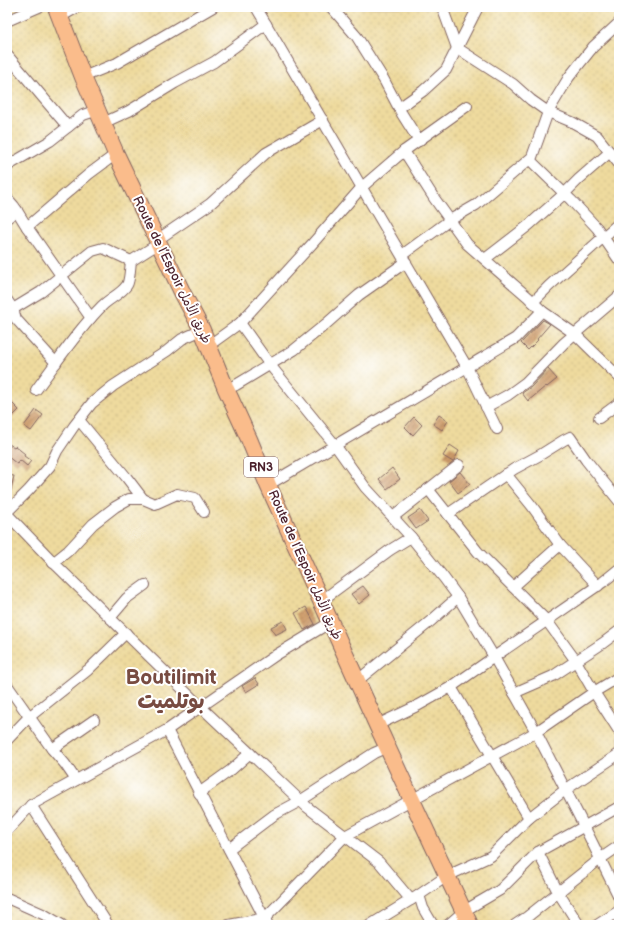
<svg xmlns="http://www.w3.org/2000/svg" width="626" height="932" font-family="'Balsamiq Sans','Playpen Sans Arabic',sans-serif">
<defs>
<pattern id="sand-dots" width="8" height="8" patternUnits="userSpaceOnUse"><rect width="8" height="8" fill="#eeda9e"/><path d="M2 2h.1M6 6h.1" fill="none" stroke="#cebb88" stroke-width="1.8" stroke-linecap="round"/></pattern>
<pattern id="building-hatch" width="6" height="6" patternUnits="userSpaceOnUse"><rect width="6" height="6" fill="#ce9c6a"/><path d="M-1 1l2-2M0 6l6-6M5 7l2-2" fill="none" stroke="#a97f57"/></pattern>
</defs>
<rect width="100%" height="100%" fill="#fff"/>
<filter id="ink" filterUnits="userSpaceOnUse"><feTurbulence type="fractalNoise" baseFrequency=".025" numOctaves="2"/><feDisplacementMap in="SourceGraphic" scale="8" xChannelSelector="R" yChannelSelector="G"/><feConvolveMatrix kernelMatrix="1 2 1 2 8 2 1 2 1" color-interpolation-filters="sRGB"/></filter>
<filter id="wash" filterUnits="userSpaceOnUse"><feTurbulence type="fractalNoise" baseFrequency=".012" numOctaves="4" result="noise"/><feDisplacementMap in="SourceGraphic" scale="16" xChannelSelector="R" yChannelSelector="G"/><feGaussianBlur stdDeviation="0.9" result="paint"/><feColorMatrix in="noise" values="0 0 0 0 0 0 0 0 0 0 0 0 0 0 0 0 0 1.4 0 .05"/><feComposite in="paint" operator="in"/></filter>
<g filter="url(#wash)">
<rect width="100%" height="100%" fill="#e8e1bf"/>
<!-- sand -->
<rect fill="url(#sand-dots)" stroke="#9c7c64" x="7" y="7" width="612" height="918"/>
<g id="blocks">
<!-- building -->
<g fill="url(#building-hatch)">
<polygon points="543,320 550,324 537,339 538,340 528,350 521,343"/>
<polygon points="548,369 557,379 547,387 546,386 528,401 522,393 531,387"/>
<polygon points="10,401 19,410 11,418 7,413 7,404"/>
<polygon points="36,410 43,415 31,431 24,426"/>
<polygon points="439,415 448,421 442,430 433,424"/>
<polygon points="414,417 422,425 413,435 405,427"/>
<polygon points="7,443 14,447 15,446 25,454 24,456 31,461 27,466 20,460 17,464 7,456"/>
<polygon points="450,445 459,451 453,462 443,456"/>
<polygon points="392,468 400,479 387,489 379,479"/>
<polygon points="460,472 470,484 458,493 449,481"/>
<polygon points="7,475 14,476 10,494 7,494"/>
<polygon points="420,510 428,521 416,529 408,518"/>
<polygon points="363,586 370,595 359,604 351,594"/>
<polygon points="306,607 315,624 304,630 295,613"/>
<polygon points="283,621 287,629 275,635 271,627"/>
<polygon points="255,678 259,684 246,692 242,686"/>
</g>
</g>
</g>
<g filter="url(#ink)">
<use href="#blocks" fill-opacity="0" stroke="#81635f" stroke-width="1"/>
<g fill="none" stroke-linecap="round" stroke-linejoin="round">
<defs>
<g id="minor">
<polyline points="256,7 467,367 497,429"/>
<polyline points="331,7 357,37 384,80 402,114 419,141"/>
<polyline points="442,7 457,48 513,84 531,100 548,112 572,122 597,136 619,164"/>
<polyline points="60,17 78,7"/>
<polyline points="7,21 39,7"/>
<polyline points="7,55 68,127"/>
<polyline points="83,77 117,63 213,7"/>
<polyline points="399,108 423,91 446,70 478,7"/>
<polyline points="103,123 129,111 175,83 214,62 266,24"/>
<polyline points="404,151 434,198 467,244 528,297 542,311 575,334 619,377"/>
<polyline points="530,160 571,200 597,228 619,260"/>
<polyline points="7,166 50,141 83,115 98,110"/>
<polyline points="7,198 14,206 27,227 91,318"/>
<polyline points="7,218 17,210"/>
<polyline points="27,227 89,174 116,154"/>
<polyline points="157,240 210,204 266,153 323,120"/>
<polyline points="402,255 450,220 476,205 532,157 548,112 569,77 593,47 619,23"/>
<polyline points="485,259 529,225 564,194 579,179 610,152"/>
<polyline points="131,261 158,244"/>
<polyline points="7,300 13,309 16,319 56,363"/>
<polyline points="533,302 549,286 619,223"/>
<polyline points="13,309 41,292 92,251 103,248 131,261"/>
<polyline points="240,323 270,365 335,445 365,487 411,537 444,578 458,597 494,657 536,732 584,826 619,897"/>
<polyline points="208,346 240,323 312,244 362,187 404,151 467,106"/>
<polyline points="226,389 236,385 294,350 326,324 359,295 406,262"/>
<path d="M36,390C57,362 77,331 102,306C110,298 121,294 127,285C130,280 130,267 131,261"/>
<polyline points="486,407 508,395 526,382 564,343 619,296"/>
<polyline points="599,418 619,403"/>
<polyline points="79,420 127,478 143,499"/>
<polyline points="506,474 532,506 560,545 598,586"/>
<polyline points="268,485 516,338 542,311"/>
<polyline points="428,489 478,552 547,621 576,661 594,692 619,731"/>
<polyline points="7,512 29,490 50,466 57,451 74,426 92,403 113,386 167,351 182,339 202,330"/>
<polyline points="7,514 57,566 201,707 307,807 345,836 379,862 411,900"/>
<polyline points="448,514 514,469 540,455 564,440 570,437 586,460 619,501"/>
<polyline points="393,517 459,465"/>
<polyline points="53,563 68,551 93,524 115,507 129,499 143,499 155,504 177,494 195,498 204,512"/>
<polyline points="513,587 560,545"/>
<polyline points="321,601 390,550 411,537"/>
<polyline points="110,618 127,598 145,585"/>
<polyline points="357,681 432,620 458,597"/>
<polyline points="7,685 52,749 65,764 76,780"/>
<polyline points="451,687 529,818"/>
<polyline points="514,693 553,676 603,643 619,631"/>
<polyline points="377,725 419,705 451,687 494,657 603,582 619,569"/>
<polyline points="167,730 268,925"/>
<polyline points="7,740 29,717 88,670 126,633"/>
<polyline points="52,749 94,720"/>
<polyline points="199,793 231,770 250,753"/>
<polyline points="31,805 108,925"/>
<polyline points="7,831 31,805 167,730 276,655 331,622"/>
<polyline points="229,849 274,815 300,801 374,753 388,747"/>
<polyline points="538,852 558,892 579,925"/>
<polyline points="419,895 423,908 433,925"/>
<polyline points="7,898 45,915 62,925"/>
<polyline points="229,925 265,918 345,836 536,732 594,692 619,677"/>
<polyline points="370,925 419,895 447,876 491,856 529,818 565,790 619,754"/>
<polyline points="448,925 464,911 500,890 538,852 619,807"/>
<polyline points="515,925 527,917 600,859 619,846"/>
<polyline points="597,925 619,911"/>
</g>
<polyline id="trunk" points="56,7 83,77 116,154 183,294 202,330 226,389 249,439 268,485 321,601 377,725 470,925"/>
</defs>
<!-- minor casing -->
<use href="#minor" stroke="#81635f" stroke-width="12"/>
<!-- trunk casing -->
<use href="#trunk" stroke="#81635f" stroke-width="18"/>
<!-- minor -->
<use href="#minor" stroke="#fff" stroke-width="10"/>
<!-- trunk -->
<use href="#trunk" stroke="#fabc8b" stroke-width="16"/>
</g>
</g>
<g text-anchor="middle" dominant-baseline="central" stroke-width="4" stroke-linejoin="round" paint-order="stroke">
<!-- shield labels -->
<rect fill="#fff" stroke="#80626b" stroke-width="1" x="244" y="457" width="34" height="20" rx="3"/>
<g font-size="12" font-weight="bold" fill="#4a1f2b">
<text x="261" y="467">RN3</text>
</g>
<!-- street labels -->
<g font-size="13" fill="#4a1f2b" stroke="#fff">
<text transform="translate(172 270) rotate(64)">Route de l’Espoir طريق الأمل</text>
<text transform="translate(305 565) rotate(66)">Route de l’Espoir طريق الأمل</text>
</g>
<!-- town labels -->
<g font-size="21" font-weight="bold" fill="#784b41" stroke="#fff">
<text x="171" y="677">Boutilimit<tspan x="171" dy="24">بوتلميت</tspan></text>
</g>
</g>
<!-- margin -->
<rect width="626" height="932" fill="none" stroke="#fff" stroke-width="24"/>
</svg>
